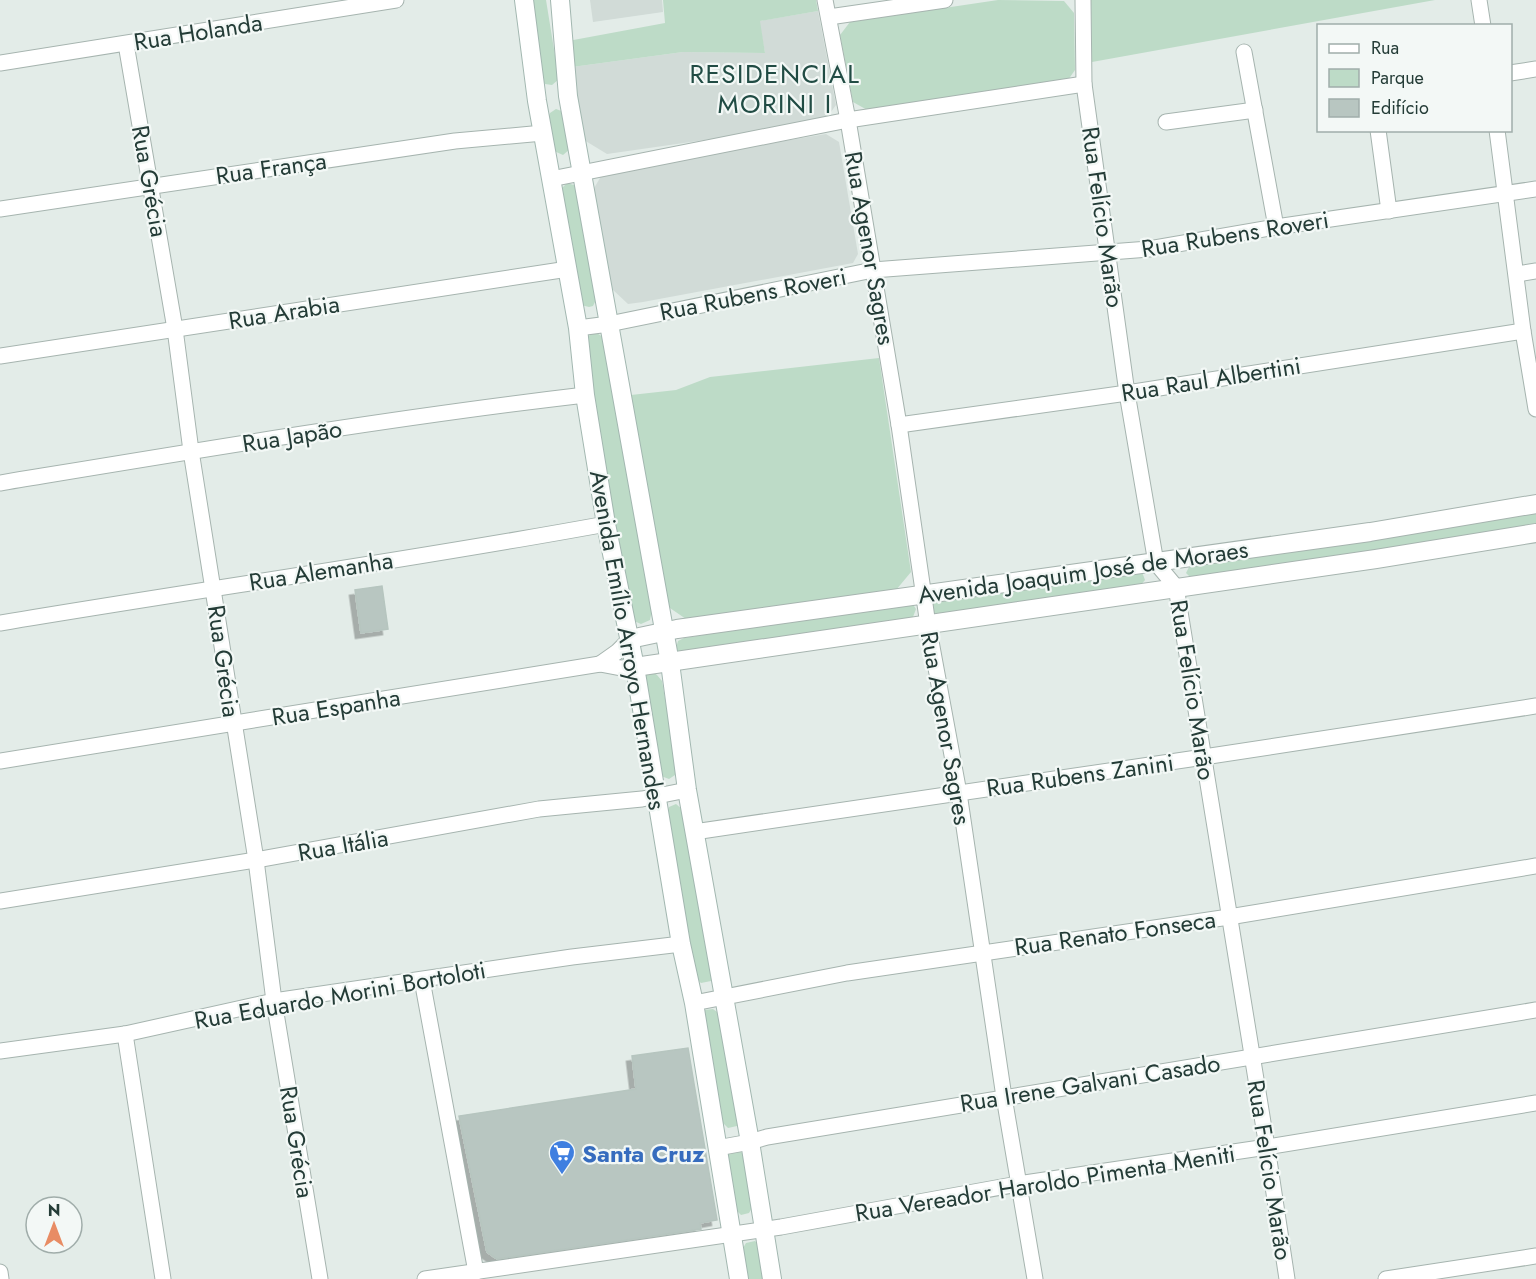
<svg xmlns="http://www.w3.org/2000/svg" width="1536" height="1279" font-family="Jost,sans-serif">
<defs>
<filter id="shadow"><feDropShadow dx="-5.5" dy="5.5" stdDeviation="0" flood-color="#0004"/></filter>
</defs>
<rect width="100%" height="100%" fill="#e3ece8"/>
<!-- built -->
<g fill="#d1dbd7">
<polygon points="590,0 662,0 663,12 593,22"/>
<polygon points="818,11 836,105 826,119 767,131 607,154 584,140 572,67 683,52 765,53 759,21"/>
<polygon points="826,134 839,142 858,254 853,263 643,302 628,304 612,289 593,190 604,171"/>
</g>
<!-- green -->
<g fill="#bddbc7">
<polygon points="528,0 546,0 558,74 559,79 552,85 545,84 542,80"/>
<polygon points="663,0 816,0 818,11 760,21 765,53 683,52 572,67 568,41 665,23"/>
<polygon points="998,0 1064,1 1074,13 1075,70 1068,80 869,111 853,102 840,35 850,22"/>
<polygon points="1091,0 1435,0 1092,62"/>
<polygon points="556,109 564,112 570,149 563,155 554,151 549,116 550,113"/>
<polygon points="567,183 574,185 577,188 597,298 593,306 589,307 581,305 561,189"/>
<polygon points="593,333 597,333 604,338 652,610 650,620 641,624 634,621 590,394 587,337"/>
<polygon points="879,358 911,572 896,590 686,619 667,606 631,395 676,390 710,377"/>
<polygon points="1536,511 1536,525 1192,579 1186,573 1190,565"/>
<polygon points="1142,572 1145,580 1140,586 934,616 932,603 936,601"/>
<polygon points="907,603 914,606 916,609 913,617 681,654 676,648 678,641 684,638"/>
<polygon points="654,673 657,675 662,681 677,769 675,775 669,779 661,776 643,679 646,675"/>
<polygon points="676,804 683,810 713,970 711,981 701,983 693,976 666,816 669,807"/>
<polygon points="713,1009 721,1015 740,1119 737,1126 728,1128 721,1121 704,1010"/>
<polygon points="739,1149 742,1153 753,1206 749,1213 741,1215 734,1208 727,1156 729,1150"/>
<polygon points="755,1241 759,1245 766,1279 747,1279 743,1248 746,1243"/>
</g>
<!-- building -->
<g fill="#b8c6c1" stroke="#b6c5bf" stroke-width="1.5" filter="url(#shadow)">
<polygon points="382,586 388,629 361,633 355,590"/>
<polygon points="688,1048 717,1220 700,1223 701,1229 497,1259 487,1252 459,1116 636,1089 632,1056"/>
</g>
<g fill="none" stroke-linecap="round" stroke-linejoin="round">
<defs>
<g id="minor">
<polyline points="825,0 848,120 899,425 928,625 959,793 1004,1097 1035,1279"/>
<polyline points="1083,0 1084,84 1127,393 1156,563 1176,587 1267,1147 1287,1279"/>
<polyline points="1479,0 1483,26"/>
<polyline points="829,17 945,0"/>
<polyline points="126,44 175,329 191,451 256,860 274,1001 320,1279"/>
<polyline points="1244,52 1276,227"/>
<polyline points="0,63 396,0"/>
<polyline points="1510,73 1536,69"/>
<polyline points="1166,122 1255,110"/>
<polyline points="1378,130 1389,211"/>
<polyline points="1497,130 1523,331 1536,409"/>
<polyline points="551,179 848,120 1084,84"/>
<polyline points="0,209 455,141 543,133"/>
<polyline points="1517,274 1536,271"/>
<polyline points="578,328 609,324 873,270 1149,249 1276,227 1536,189"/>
<polyline points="0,356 568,269"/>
<polyline points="899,425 1127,393 1523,331"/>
<path d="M0,483C194,451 389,418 585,395"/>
<path d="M0,623C202,589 405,561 606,524"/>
<polyline points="600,664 617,652 630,639"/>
<polyline points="0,761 600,664 621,668 635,667"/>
<polyline points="694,832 1204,757 1536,706"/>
<polyline points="0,901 256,860 539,809 642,799 687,790"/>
<polyline points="422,980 476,1272"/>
<polyline points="694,1003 847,973 1229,917 1536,866"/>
<polyline points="125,1034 163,1279"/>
<polyline points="0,1051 125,1034 274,1001 572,957 681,944"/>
<polyline points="717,1148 750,1142 767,1137 1536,1010"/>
<polyline points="0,1272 1,1279"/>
<polyline points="425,1279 781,1227 1018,1184 1267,1147 1536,1103"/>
<polyline points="1386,1279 1536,1256"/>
</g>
<g id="tertiary">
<polyline points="630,639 677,629 1370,532 1536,504"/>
<polyline points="635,667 1376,559 1536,533"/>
</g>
<g id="secondary">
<polyline points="524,0 537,101 578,328 585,395 606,524 635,667 681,944 694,1003 739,1279"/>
<polyline points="560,0 568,96 670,663 687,790 750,1142 772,1279"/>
</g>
</defs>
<!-- minor casing -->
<use href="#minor" stroke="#a6b4af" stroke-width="17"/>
<!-- tertiary casing -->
<use href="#tertiary" stroke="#a6b4af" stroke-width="20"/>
<!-- secondary casing -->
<use href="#secondary" stroke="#a2b7b0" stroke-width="20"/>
<!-- minor -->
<use href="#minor" stroke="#fff" stroke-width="15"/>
<!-- tertiary -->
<use href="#tertiary" stroke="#fff" stroke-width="18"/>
<!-- secondary -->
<use href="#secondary" stroke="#fff" stroke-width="18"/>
</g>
<!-- icons -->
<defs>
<symbol id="supermarket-pin" viewBox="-11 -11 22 30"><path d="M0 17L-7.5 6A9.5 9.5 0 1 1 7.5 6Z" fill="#3f7fe0" stroke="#f3f8f6"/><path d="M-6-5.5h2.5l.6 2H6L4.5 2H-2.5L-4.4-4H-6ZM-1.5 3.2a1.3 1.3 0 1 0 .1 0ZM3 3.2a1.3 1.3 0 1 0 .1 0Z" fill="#fff"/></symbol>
</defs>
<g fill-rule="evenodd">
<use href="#supermarket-pin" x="547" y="1138" width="30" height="40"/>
</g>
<g text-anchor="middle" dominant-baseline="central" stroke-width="4.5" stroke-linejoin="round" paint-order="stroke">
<!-- street labels -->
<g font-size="24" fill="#243c37" stroke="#f3f8f6">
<text transform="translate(198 32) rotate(-9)">Rua Holanda</text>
<text transform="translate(271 168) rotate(-8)">Rua França</text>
<text transform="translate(150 181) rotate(80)">Rua Grécia</text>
<text transform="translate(1103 217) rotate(82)">Rua Felício Marão</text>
<text transform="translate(1235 234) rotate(-9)">Rua Rubens Roveri</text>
<text transform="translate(870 248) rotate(80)">Rua Agenor Sagres</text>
<text transform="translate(753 294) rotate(-11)">Rua Rubens Roveri</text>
<text transform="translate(284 312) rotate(-9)">Rua Arabia</text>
<text transform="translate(1211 379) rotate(-9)">Rua Raul Albertini</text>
<text transform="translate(292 436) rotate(-9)">Rua Japão</text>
<text transform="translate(321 571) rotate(-9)">Rua Alemanha</text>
<text transform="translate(1083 572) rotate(-8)">Avenida Joaquim José de Moraes</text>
<text transform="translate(628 640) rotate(80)">Avenida Emílio Arroyo Hernandes</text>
<text transform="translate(224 661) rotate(82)">Rua Grécia</text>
<text transform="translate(1193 690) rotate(81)">Rua Felício Marão</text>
<text transform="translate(336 707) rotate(-9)">Rua Espanha</text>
<text transform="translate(946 728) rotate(80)">Rua Agenor Sagres</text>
<text transform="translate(1080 775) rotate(-8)">Rua Rubens Zanini</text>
<text transform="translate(343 845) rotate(-10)">Rua Itália</text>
<text transform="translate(1115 933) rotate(-8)">Rua Renato Fonseca</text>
<text transform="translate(340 995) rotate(-10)">Rua Eduardo Morini Bortoloti</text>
<text transform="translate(1090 1083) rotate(-9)">Rua Irene Galvani Casado</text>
<text transform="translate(297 1142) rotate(81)">Rua Grécia</text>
<text transform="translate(1270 1170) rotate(81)">Rua Felício Marão</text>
<text transform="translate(1045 1183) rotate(-9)">Rua Vereador Haroldo Pimenta Meniti</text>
</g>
<!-- shop labels -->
<g font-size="24" font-weight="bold" fill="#366cbe" stroke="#f3f8f6" text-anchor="start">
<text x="582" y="1153">Santa Cruz</text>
</g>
<!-- neighbourhood labels -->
<g font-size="26" letter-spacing="1.5" fill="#214c44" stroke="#f3f8f6">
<text x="775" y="74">RESIDENCIAL<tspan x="775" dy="30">MORINI I</tspan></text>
</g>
</g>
<!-- legend -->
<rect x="1317" y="24" width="195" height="108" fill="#f3f8f6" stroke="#a0adaa" stroke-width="1.5"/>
<rect x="1329" y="44" width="30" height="9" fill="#ffffff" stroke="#a0adaa" stroke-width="1.5"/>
<text x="1371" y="54" font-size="18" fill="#243c37">Rua</text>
<rect x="1329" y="69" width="30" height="18" fill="#bddbc7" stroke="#a0adaa" stroke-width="1.5"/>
<text x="1371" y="84" font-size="18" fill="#243c37">Parque</text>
<rect x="1329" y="99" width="30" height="18" fill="#b8c6c1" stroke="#a0adaa" stroke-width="1.5"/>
<text x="1371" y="114" font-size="18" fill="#243c37">Edifício</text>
<!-- north arrow -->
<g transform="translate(54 1225)"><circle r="28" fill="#f3f8f6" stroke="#a0adaa" stroke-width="1.5"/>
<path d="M0-4.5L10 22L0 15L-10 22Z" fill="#e88c64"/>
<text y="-9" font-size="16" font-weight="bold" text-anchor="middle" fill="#243c37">N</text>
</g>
</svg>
